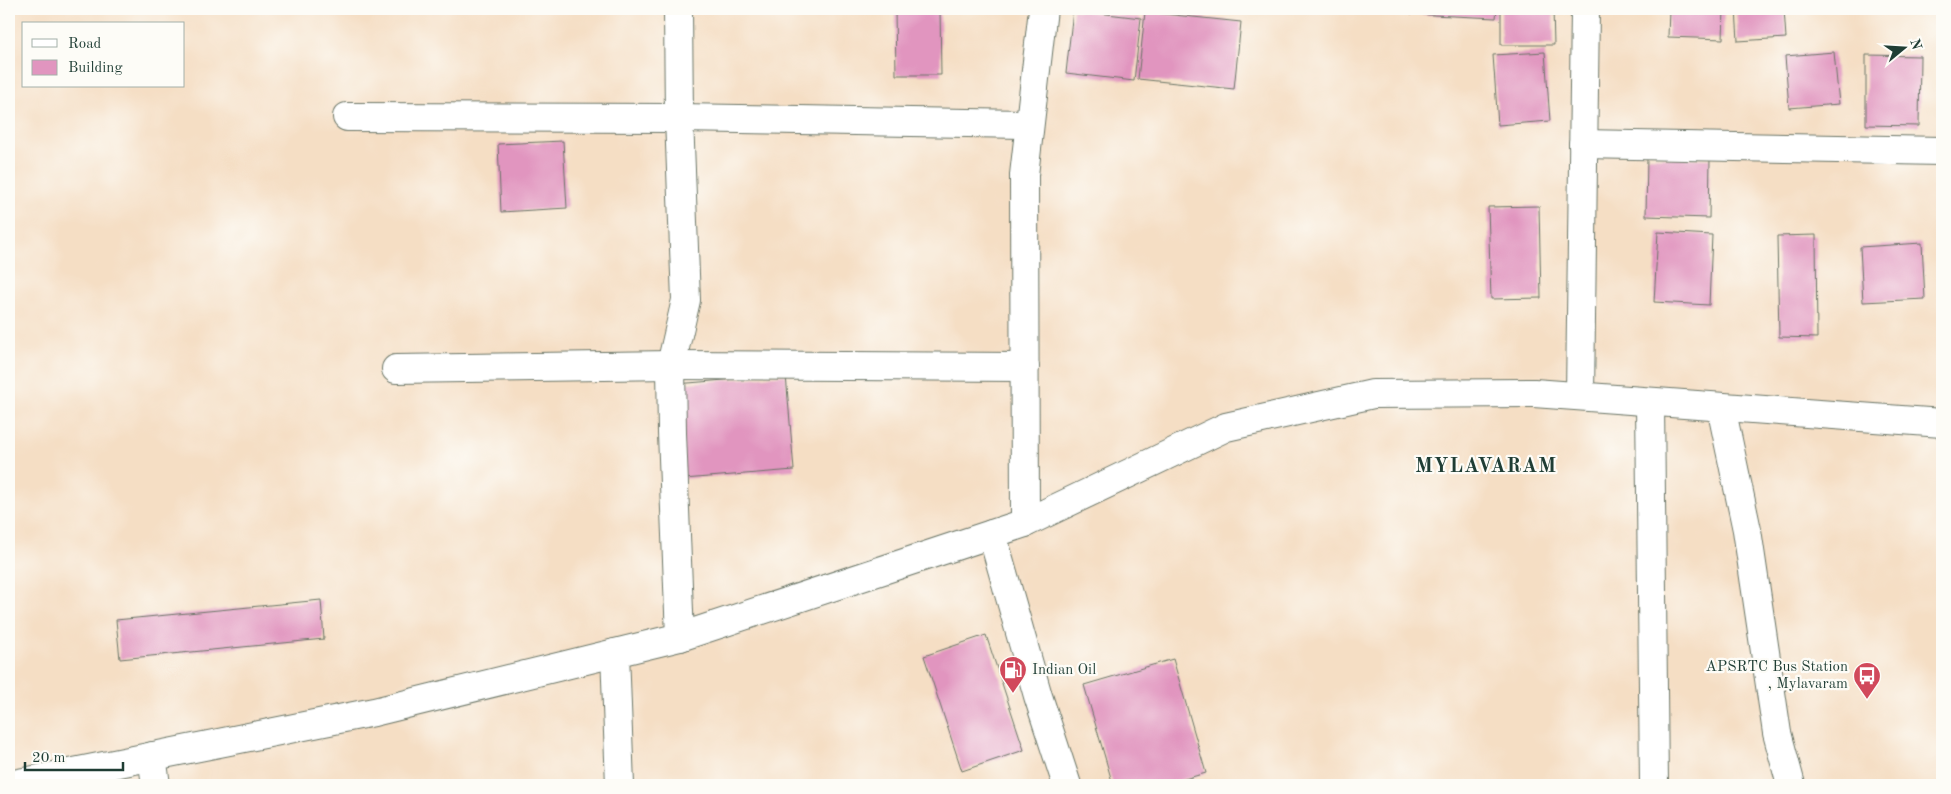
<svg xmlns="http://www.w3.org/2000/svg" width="1951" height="794" font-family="'Old Standard TT',serif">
<rect width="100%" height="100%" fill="#fdfcf7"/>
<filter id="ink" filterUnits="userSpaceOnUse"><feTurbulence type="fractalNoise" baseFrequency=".02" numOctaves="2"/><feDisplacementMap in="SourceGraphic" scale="10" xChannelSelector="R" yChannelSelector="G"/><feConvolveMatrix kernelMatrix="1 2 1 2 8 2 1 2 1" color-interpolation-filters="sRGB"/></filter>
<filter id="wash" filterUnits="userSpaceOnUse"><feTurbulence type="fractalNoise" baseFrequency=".0096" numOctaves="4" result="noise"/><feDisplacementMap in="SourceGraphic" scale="20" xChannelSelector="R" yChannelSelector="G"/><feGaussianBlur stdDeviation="1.12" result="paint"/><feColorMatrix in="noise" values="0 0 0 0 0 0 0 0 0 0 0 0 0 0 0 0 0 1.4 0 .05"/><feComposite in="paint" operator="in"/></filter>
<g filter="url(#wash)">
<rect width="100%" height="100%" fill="#f5dec4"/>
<g id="blocks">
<!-- building -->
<g fill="#e195bf">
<polygon points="895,9 940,9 941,75 896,75"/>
<polygon points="1411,9 1497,9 1496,18 1411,14"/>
<polygon points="1501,9 1553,9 1554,45 1501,45"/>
<polygon points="1669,9 1724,9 1723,39 1668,37"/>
<polygon points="1736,9 1784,9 1786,38 1738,41"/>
<polygon points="1073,10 1141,18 1134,81 1066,73"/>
<polygon points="1145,12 1241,22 1234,89 1138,79"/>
<polygon points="1545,52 1550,121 1498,125 1493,55"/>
<polygon points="1834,52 1839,104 1789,108 1785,56"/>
<polygon points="1866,55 1920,56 1919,126 1866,125"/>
<polygon points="563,141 567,208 501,212 498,144"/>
<polygon points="1647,157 1710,159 1709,218 1646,216"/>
<polygon points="1539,206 1541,298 1491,299 1488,207"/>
<polygon points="1658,232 1712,235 1709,305 1654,302"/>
<polygon points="1816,235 1817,338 1779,337 1777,236"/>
<polygon points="1922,243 1925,299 1863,302 1860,247"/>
<polygon points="786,375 794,470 684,479 676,384"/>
<polygon points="321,600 324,639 120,659 116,620"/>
<polygon points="986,635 1024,750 962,771 924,656"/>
<polygon points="1173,659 1206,773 1163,785 1113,785 1084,685"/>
</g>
</g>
</g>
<g filter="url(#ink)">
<use href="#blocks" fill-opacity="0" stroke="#6a7566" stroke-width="1"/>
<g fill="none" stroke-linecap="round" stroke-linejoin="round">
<defs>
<g id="street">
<polyline points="678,9 679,118 686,300 671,365 672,433 680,637"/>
<polyline points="347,117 679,118 1029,124"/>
<polyline points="1583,144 1942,151"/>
<polyline points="396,369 671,365 1025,367"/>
<polyline points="1580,396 1585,9"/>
<polyline points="1650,402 1654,785"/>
<polyline points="1721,407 1747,530 1777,733 1791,785"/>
<polyline points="1025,523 1024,175 1043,9"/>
<polyline points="992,534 1038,696 1067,785"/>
<polyline points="615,653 620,785"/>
<polyline points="152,756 156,785"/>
</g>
<polyline id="secondary" points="9,785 374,712 680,637 1025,523 1226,427 1373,394 1534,393 1942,423"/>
</defs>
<!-- street casing -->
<use href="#street" stroke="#6a7566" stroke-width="30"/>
<!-- secondary casing -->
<use href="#secondary" stroke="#6a7566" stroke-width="30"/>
<!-- street -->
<use href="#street" stroke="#fff" stroke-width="28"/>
<!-- secondary -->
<use href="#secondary" stroke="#fff" stroke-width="28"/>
</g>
</g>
<!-- icons -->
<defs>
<symbol id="fuel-pin" viewBox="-11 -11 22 30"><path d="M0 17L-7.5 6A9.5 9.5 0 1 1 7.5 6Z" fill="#d1495b" stroke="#fdfcf7"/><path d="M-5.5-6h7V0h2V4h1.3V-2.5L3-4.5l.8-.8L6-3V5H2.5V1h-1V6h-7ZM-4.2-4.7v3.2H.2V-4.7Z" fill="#fff"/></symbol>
<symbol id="bus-pin" viewBox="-11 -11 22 30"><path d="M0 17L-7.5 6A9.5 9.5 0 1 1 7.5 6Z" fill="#d1495b" stroke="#fdfcf7"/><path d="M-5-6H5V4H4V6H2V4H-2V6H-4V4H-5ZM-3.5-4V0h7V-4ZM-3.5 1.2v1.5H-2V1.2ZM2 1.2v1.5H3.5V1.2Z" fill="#fff"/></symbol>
</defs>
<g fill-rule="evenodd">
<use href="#fuel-pin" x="997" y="654" width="32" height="43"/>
<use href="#bus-pin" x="1851" y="660" width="32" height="43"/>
</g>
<g text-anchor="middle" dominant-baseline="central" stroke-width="4.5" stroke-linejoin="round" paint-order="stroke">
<!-- poi labels -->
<g font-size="15" fill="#1f3d34" stroke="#fdfcf7" text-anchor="end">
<text x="1848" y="667">APSRTC Bus Station<tspan x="1848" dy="17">, Mylavaram</tspan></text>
<text x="1032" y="670" text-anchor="start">Indian Oil</text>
</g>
<!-- district labels -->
<g font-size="20" font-weight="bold" letter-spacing="1" fill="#1f3d34" stroke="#fdfcf7">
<text x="1486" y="467">MYLAVARAM</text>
</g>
</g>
<!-- margin -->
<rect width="1951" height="794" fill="none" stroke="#fdfcf7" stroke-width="30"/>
<!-- legend -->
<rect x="22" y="22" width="162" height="65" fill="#fdfcf7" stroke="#a4b0a9"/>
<rect x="32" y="39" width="25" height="8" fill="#ffffff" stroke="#a4b0a9"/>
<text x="68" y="48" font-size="15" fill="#1f3d34">Road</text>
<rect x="32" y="60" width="25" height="15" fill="#e195bf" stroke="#a4b0a9"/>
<text x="68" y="72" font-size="15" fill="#1f3d34">Building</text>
<!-- north arrow -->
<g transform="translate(1904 48) rotate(72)" stroke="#fdfcf7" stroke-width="4" paint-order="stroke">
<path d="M0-4L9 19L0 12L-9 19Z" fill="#1f3d34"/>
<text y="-8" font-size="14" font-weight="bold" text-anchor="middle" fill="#1f3d34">N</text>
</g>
<!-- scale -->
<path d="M25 762v8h98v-8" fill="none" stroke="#1f3d34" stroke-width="2.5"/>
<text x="32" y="762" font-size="15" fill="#1f3d34" stroke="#fdfcf7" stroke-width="4" paint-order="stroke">20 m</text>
</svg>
